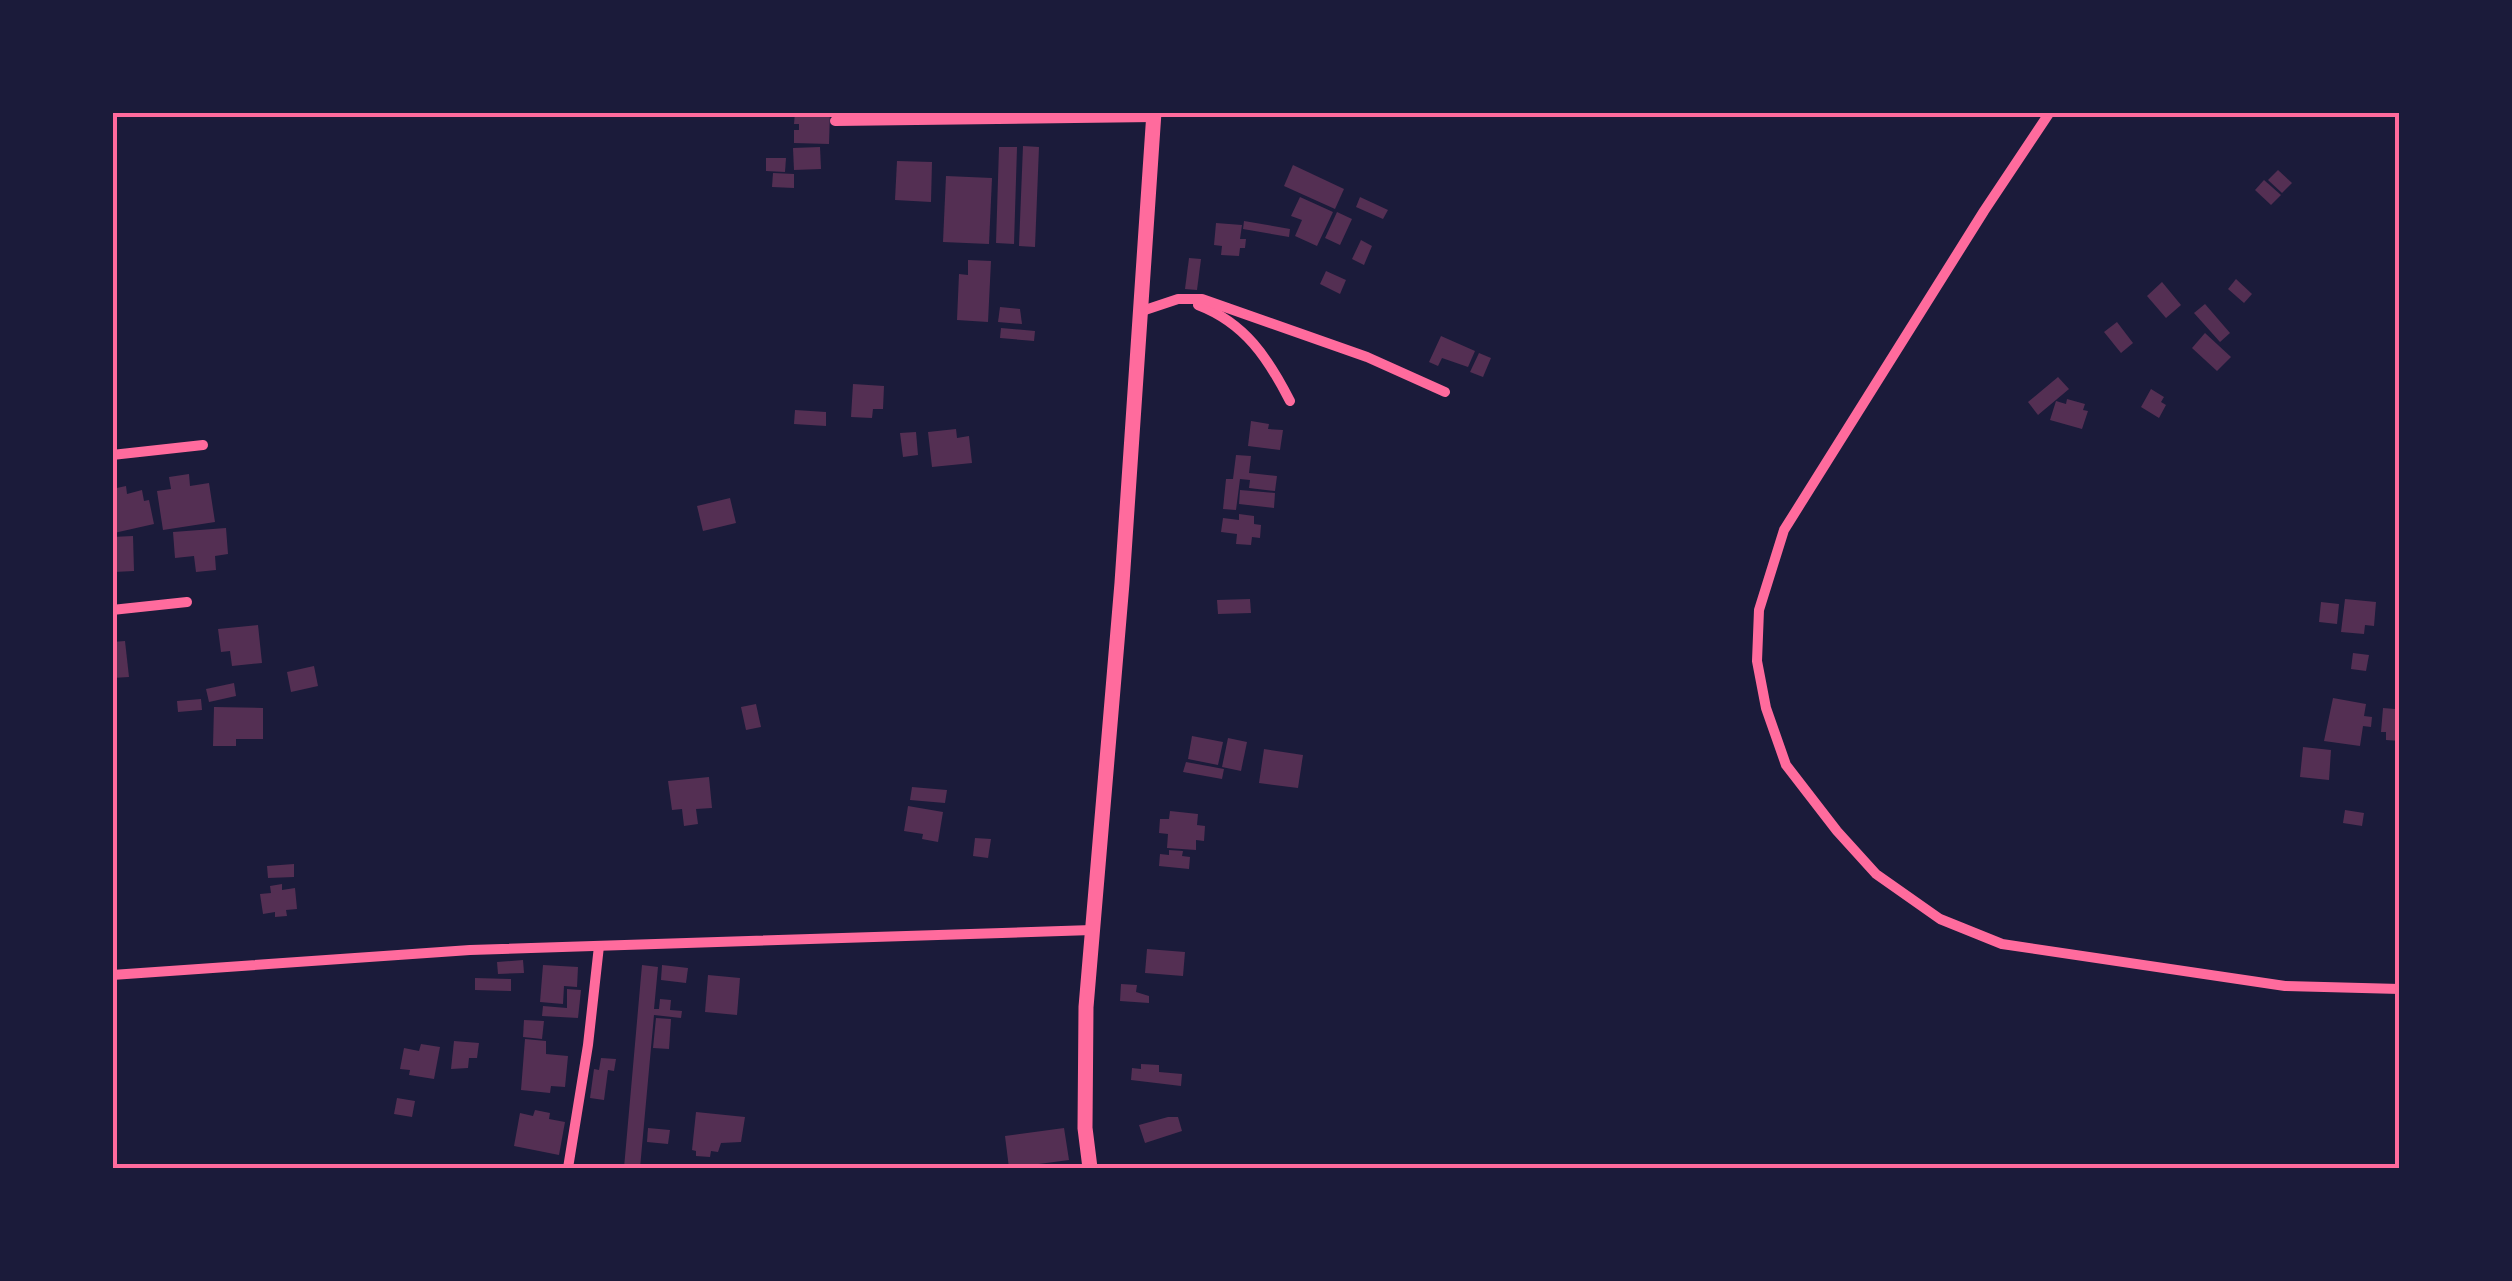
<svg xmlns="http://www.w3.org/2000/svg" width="2512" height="1281" font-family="Karla,sans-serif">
<rect width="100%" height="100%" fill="#1b1b3a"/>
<!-- building -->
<g fill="#542f53">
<polygon points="795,112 830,112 829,144 794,143 794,130 799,130 799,124 794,124"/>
<polygon points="1023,146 1039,147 1035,247 1019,246"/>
<polygon points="820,147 821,169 794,170 793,148"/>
<polygon points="999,147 1017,147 1014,244 996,243"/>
<polygon points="766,158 786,158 785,172 766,171"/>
<polygon points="897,161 932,162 931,202 895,200"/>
<polygon points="1293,165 1344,189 1335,209 1284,186"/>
<polygon points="2278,170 2292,183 2282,193 2268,180"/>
<polygon points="773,173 794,174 794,188 772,187"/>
<polygon points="946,176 992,178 989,244 943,242"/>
<polygon points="2264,180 2281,195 2271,205 2255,190"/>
<polygon points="1300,197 1333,212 1317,246 1295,236 1302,220 1291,216"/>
<polygon points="1360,197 1388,210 1383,219 1356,207"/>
<polygon points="1337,212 1352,219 1340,245 1325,238"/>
<polygon points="1244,221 1290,229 1289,237 1243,229"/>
<polygon points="1216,223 1242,225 1240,239 1246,239 1245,248 1240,248 1239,256 1221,255 1222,246 1214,245"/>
<polygon points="1361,240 1372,246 1364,265 1352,259"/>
<polygon points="1189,258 1201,259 1197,290 1185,289"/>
<polygon points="968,260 991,261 988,322 957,320 959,274 968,275"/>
<polygon points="1326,271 1346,280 1340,294 1320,284"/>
<polygon points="2236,279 2252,294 2244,303 2228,289"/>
<polygon points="2162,282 2181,305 2166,318 2147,296"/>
<polygon points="2205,304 2230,333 2220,342 2194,313"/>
<polygon points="1000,307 1020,309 1022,324 998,322"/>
<polygon points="2117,322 2133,343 2121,353 2104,332"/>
<polygon points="1001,328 1035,331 1034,341 1000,338"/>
<polygon points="2205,333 2231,357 2217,371 2192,348"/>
<polygon points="1441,336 1475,351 1468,367 1442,358 1438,366 1429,362"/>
<polygon points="1479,353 1491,358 1483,377 1470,372"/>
<polygon points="2058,377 2069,389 2038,415 2028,402"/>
<polygon points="853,384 884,386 883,409 873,409 872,418 851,417"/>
<polygon points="2151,389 2164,397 2161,402 2166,405 2159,418 2141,407"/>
<polygon points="2067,399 2085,404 2083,410 2088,411 2082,429 2050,420 2056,401 2066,404"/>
<polygon points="795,410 826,412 826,426 794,424"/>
<polygon points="1251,421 1269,424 1268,429 1283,430 1280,450 1248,446"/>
<polygon points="956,429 957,438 969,436 972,463 932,467 928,432"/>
<polygon points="916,432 918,455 903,457 900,433"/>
<polygon points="1236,455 1251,456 1249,473 1277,476 1275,491 1249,488 1250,480 1240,479 1236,510 1223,509 1226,479 1233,479"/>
<polygon points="189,474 190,486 209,483 215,522 163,530 157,491 171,489 169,477"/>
<polygon points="126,486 127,494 142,490 144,501 149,500 154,524 114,533 112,489"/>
<polygon points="1240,490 1275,493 1274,508 1239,504"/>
<polygon points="730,498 736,523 703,531 697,506"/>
<polygon points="1239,514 1254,516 1254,524 1261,525 1260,538 1252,537 1251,545 1236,544 1237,534 1221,532 1223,518 1239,520"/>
<polygon points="226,528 228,554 215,556 216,570 196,572 194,556 175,558 173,532"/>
<polygon points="133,536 134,571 114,572 112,537"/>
<polygon points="1250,599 1251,613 1218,614 1217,600"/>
<polygon points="2345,599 2376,602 2374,626 2365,625 2364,634 2341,632"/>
<polygon points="2321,602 2339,604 2337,624 2319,622"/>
<polygon points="258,625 262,663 232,666 230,651 221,652 218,629"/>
<polygon points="125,641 129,677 112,678 112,642"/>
<polygon points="2353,653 2369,655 2366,671 2351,669"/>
<polygon points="314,666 318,686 291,692 287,672"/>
<polygon points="234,683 236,696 209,702 206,689"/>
<polygon points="2397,691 2400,692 2400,741 2386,740 2386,732 2381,732 2383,708 2395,709"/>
<polygon points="2333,698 2366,704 2364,716 2372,717 2371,727 2363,726 2360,746 2324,741"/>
<polygon points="201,699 202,710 178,712 177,701"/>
<polygon points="756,704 761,727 746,730 741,707"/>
<polygon points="214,707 263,708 263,739 236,739 236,746 213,746"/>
<polygon points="1192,736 1223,742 1218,765 1188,759"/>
<polygon points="1228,738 1247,742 1241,771 1222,767"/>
<polygon points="2303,747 2331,750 2329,780 2300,777"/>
<polygon points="1264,749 1303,755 1298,788 1259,783"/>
<polygon points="1186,762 1224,769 1222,779 1183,772"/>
<polygon points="709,777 712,808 696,809 698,824 684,826 682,809 672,810 668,781"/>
<polygon points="912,787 947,790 945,803 910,800"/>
<polygon points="908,806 943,812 938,842 922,839 923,834 904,831"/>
<polygon points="2345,810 2364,813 2362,826 2343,823"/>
<polygon points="1170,811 1198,814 1197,825 1205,826 1204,841 1196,840 1196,850 1167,848 1168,834 1159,833 1160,819 1169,819"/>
<polygon points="975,838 991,839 988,858 973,856"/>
<polygon points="1169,850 1183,851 1182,856 1190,857 1189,869 1159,866 1160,854 1169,855"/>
<polygon points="294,864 294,877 268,878 267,866"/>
<polygon points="282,884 282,890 295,888 297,909 286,910 287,916 275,917 275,912 263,914 260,894 271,893 270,886"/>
<polygon points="1147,949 1185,952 1183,976 1145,973"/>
<polygon points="523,960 524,973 498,974 497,962"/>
<polygon points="543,965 578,967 577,987 564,986 563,1004 540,1002"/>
<polygon points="642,965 658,967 654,1009 659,1009 660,999 671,1000 670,1010 682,1011 681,1018 654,1015 640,1168 624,1168"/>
<polygon points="662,965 688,968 686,983 661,980"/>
<polygon points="708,975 740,978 737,1015 705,1012"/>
<polygon points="475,978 511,979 511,991 475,990"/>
<polygon points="1121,984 1137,985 1136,992 1149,996 1149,1003 1120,1001"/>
<polygon points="567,989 581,990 578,1018 542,1016 543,1006 567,1008"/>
<polygon points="656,1018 671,1019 669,1049 653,1048"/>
<polygon points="524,1020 544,1021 542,1039 523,1037"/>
<polygon points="525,1039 546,1041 546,1054 568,1056 565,1087 551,1086 550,1093 521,1090"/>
<polygon points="454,1041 479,1043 477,1058 469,1058 468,1068 451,1069"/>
<polygon points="421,1044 440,1047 434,1079 409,1075 410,1070 400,1069 404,1048 419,1051"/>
<polygon points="601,1058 616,1059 614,1071 608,1070 604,1100 590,1098 594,1069 599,1070"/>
<polygon points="1141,1064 1159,1065 1159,1072 1182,1074 1181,1086 1131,1080 1132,1068 1141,1069"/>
<polygon points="397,1098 415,1101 412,1117 394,1114"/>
<polygon points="535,1110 550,1113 549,1119 565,1122 559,1155 514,1146 520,1113 533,1116"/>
<polygon points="696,1112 745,1117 741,1142 721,1143 718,1152 711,1151 710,1157 696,1156 696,1151 692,1150"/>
<polygon points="1168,1117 1178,1117 1182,1131 1145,1143 1139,1125"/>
<polygon points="648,1128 670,1130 668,1144 647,1142"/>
<polygon points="1064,1128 1069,1160 1009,1168 1005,1136"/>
</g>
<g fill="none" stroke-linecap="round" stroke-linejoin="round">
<!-- minor -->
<g stroke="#ff6b9d" stroke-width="10">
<polyline points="2050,112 1984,211 1784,530 1759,610 1757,661 1766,708 1786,765 1837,831 1876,874 1940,919 2002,944 2285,986 2400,989"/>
<polyline points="835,121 1154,117"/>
<path d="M1198,305C1245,323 1268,358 1290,401"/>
<polyline points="1142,311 1178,299 1202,299 1367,357 1445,392"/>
<polyline points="112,455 203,445"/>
<polyline points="112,610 187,602"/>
<polyline points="112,975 470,950 1092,930"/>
<polyline points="568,1168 588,1045 599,946"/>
</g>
<!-- tertiary -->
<polyline stroke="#ff6b9d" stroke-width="15" points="1090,1168 1085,1128 1086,1007 1122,583 1154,112"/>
</g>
<!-- border -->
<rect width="2512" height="1281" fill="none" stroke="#1b1b3a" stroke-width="230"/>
<rect x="115" y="115" width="2282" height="1051" fill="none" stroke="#ff6b9d" stroke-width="4"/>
</svg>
